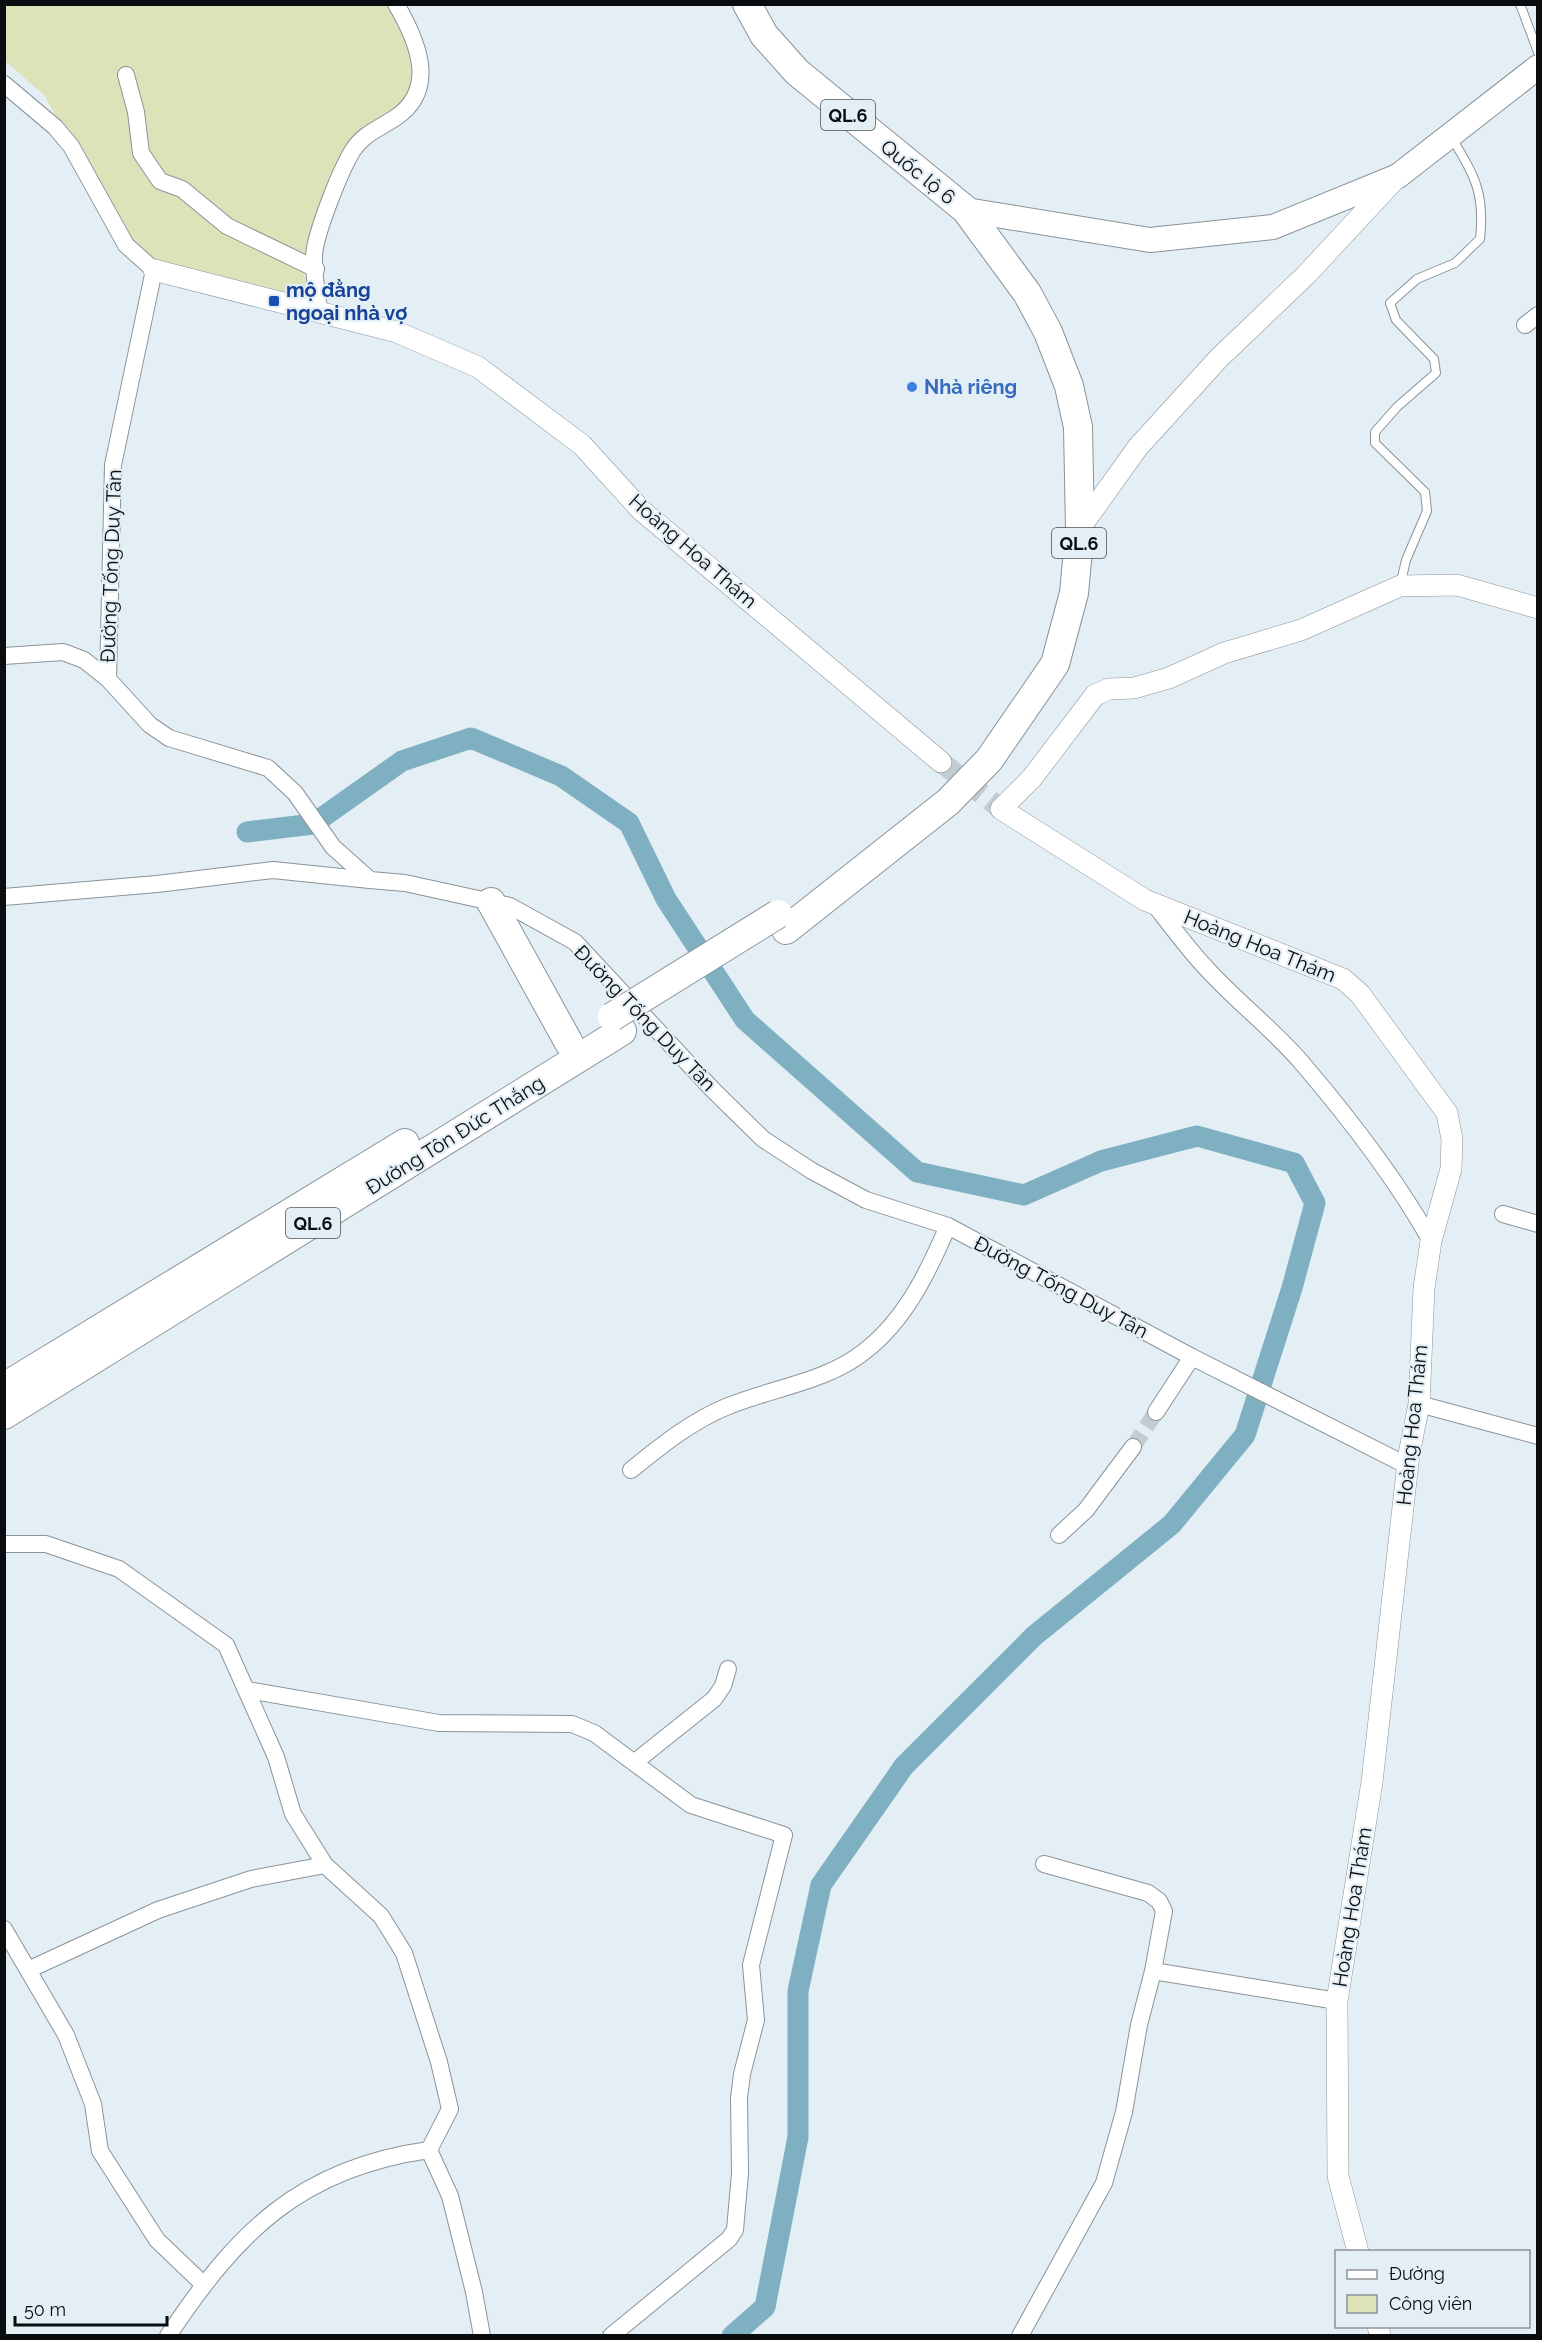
<svg xmlns="http://www.w3.org/2000/svg" width="1542" height="2340" font-family="Raleway,sans-serif">
<rect width="100%" height="100%" fill="#e4eef5"/>
<!-- green -->
<polygon fill="#dee2b9" points="395,4 423,70 394,119 341,176 321,230 302,263 312,310 154,270 108,213 45,96 5,61 5,5"/>
<g fill="none" stroke-linecap="round" stroke-linejoin="round">
<!-- canal -->
<polyline stroke="#7fb0c1" stroke-width="21" points="247,832 313,824 402,761 471,738 561,776 629,823 666,899 745,1020 917,1172 1024,1195 1101,1161 1197,1136 1294,1163 1315,1203 1292,1288 1245,1435 1172,1524 1034,1636 904,1766 821,1885 798,1991 798,2137 765,2307 732,2336"/>
<!-- minor-tunnel -->
<polyline stroke="#c3ccd2" stroke-width="16" stroke-dasharray="16 8" stroke-linecap="butt" points="1133,1447 1156,1412"/>
<!-- tertiary-tunnel -->
<polyline stroke="#c3ccd2" stroke-width="21" stroke-dasharray="21 10" stroke-linecap="butt" points="941,762 1001,809"/>
<defs>
<g id="service">
<polyline points="1520,4 1538,52"/>
<path d="M1400,586L1406,560L1427,511L1425,492L1375,443V432L1397,407L1436,373L1434,359L1396,320L1390,303L1417,279L1455,263L1480,239C1485,193 1475,177 1452,138"/>
</g>
<g id="minor">
<polyline points="126,75 136,112 141,153 160,181 182,189 227,226 316,269"/>
<polyline points="4,84 55,127 71,146 126,245 154,270 113,465 108,679"/>
<path d="M319,312C318,294 313,275 314,257C314,236 341,169 353,150C363,134 380,128 395,118C439,89 417,40 396,4"/>
<polyline points="1525,325 1538,315"/>
<polyline points="4,656 63,652 84,660 108,679 150,725 169,738 268,768 295,793 333,847 370,880 405,883 510,906 575,942 712,1089 763,1139 812,1171 866,1200 948,1226 1192,1357 1408,1466"/>
<polyline points="4,897 157,884 273,870 370,880"/>
<path d="M1155,905C1172,927 1188,949 1207,969C1237,1002 1273,1029 1302,1063C1349,1118 1395,1177 1431,1241"/>
<polyline points="1503,1214 1538,1224"/>
<polyline points="1419,1404 1538,1436"/>
<polyline points="1156,1412 1192,1357"/>
<path d="M631,1470C661,1446 690,1422 726,1407C771,1388 827,1382 865,1351C906,1319 928,1272 948,1226"/>
<polyline points="1059,1535 1086,1510 1133,1447"/>
<polyline points="4,1544 46,1544 119,1569 226,1645 276,1757 293,1814 325,1865 381,1916 404,1953 439,2062 450,2109 429,2150"/>
<polyline points="247,1690 439,1723 572,1724 594,1733 691,1805 784,1835 751,1965 756,2020 742,2074 739,2098 740,2173 735,2230 729,2239 611,2336"/>
<polyline points="635,1762 714,1699 723,1686 728,1669"/>
<polyline points="1044,1864 1148,1893 1159,1901 1164,1911 1153,1971"/>
<polyline points="4,1929 66,2035 93,2104 100,2151 157,2240 203,2284"/>
<polyline points="28,1970 158,1910 251,1879 325,1865"/>
<path d="M168,2336C237,2232 300,2168 429,2150L450,2196L474,2292L482,2336"/>
<polyline points="1020,2336 1104,2183 1124,2112 1139,2025 1153,1971 1337,2001"/>
</g>
<g id="tertiary">
<polyline points="154,270 397,332 478,367 582,445 641,510 941,762"/>
<polyline points="1080,528 1138,447 1219,358 1306,275 1398,176"/>
<polyline points="1358,2252 1338,2176 1337,2001 1372,1782 1409,1454 1419,1404 1424,1288 1431,1241 1451,1169 1452,1139 1447,1113 1360,994 1343,979 1145,900 1001,809 1032,778 1095,695 1109,689 1134,688 1169,678 1224,653 1301,630 1400,586 1457,585 1538,608"/>
<polyline points="1378,2326 1380,2336"/>
</g>
<polyline id="secondary" points="966,210 1150,240 1273,227 1398,176 1538,67"/>
<g id="trunk">
<polyline points="747,4 764,35 797,72 966,210 1027,293 1048,332 1069,386 1078,427 1080,528 1074,593 1055,664 989,760 948,802 786,930"/>
<polyline points="491,902 569,1043"/>
<polyline points="4,1387 405,1143"/>
<polyline points="4,1415 622,1031"/>
</g>
</defs>
<!-- service casing -->
<use href="#service" stroke="#8a939a" stroke-width="10"/>
<!-- minor casing -->
<use href="#minor" stroke="#8a939a" stroke-width="18"/>
<!-- tertiary casing -->
<use href="#tertiary" stroke="#8a939a" stroke-width="22"/>
<!-- secondary casing -->
<use href="#secondary" stroke="#8a939a" stroke-width="26"/>
<!-- trunk casing -->
<use href="#trunk" stroke="#8a939a" stroke-width="30"/>
<!-- service -->
<use href="#service" stroke="#fff" stroke-width="8"/>
<!-- minor -->
<use href="#minor" stroke="#fff" stroke-width="16"/>
<!-- tertiary -->
<use href="#tertiary" stroke="#fff" stroke-width="21"/>
<!-- secondary -->
<use href="#secondary" stroke="#fff" stroke-width="24"/>
<!-- trunk -->
<use href="#trunk" stroke="#fff" stroke-width="28"/>
<defs>
<polyline id="trunk-bridge" points="612,1017 778,914"/>
</defs>
<!-- trunk-bridge casing -->
<use href="#trunk-bridge" stroke="#8a939a" stroke-width="30" stroke-linecap="butt"/>
<!-- trunk-bridge -->
<use href="#trunk-bridge" stroke="#fff" stroke-width="28"/>
</g>
<!-- markers -->
<rect fill="#1a4fb4" stroke="#e4eef5" stroke-width="2" x="268" y="295" width="12" height="12" rx="3"/>
<circle fill="#3f7fe0" stroke="#e4eef5" stroke-width="2" cx="912" cy="387" r="6"/>
<g text-anchor="middle" dominant-baseline="central" stroke-width="4.5" stroke-linejoin="round" paint-order="stroke">
<!-- shield labels -->
<g fill="#e4eef5" stroke="#4b5054" stroke-width="1.5">
<rect x="821" y="100" width="54" height="30" rx="4.5"/>
<rect x="1052" y="528" width="54" height="30" rx="4.5"/>
<rect x="286" y="1208" width="54" height="30" rx="4.5"/>
</g>
<g font-size="18" font-weight="bold" fill="#090d0f">
<text x="848" y="115">QL.6</text>
<text x="1079" y="543">QL.6</text>
<text x="313" y="1223">QL.6</text>
</g>
<!-- street labels -->
<g font-size="20" fill="#090d0f" stroke="#e4eef5">
<text transform="translate(918 172) rotate(39)">Quốc lộ 6</text>
<text transform="translate(693 551) rotate(41)">Hoàng Hoa Thám</text>
<text transform="translate(111 566) rotate(-88)">Đường Tống Duy Tân</text>
<text transform="translate(1260 946) rotate(22)">Hoàng Hoa Thám</text>
<text transform="translate(645 1018) rotate(46)">Đường Tống Duy Tân</text>
<text transform="translate(455 1135) rotate(-32)">Đường Tôn Đức Thắng</text>
<text transform="translate(1061 1287) rotate(28)">Đường Tống Duy Tân</text>
<text transform="translate(1412 1425) rotate(-84)">Hoàng Hoa Thám</text>
<text transform="translate(1352 1907) rotate(-81)">Hoàng Hoa Thám</text>
</g>
<!-- transit labels -->
<g font-size="20" font-weight="bold" fill="#164399" stroke="#e4eef5" text-anchor="start">
<text x="286" y="290">mộ đằng<tspan x="286" dy="23">ngoại nhà vợ</tspan></text>
</g>
<!-- shop labels -->
<g font-size="20" font-weight="bold" fill="#366cbe" stroke="#e4eef5" text-anchor="start">
<text x="924" y="387">Nhà riêng</text>
</g>
</g>
<!-- border -->
<rect width="1542" height="2340" fill="none" stroke="#090d0f" stroke-width="12"/>
<!-- legend -->
<rect x="1335" y="2250" width="195" height="78" fill="#e4eef5" stroke="#8c9499" stroke-width="1.5"/>
<rect x="1347" y="2270" width="30" height="9" fill="#ffffff" stroke="#8c9499" stroke-width="1.5"/>
<text x="1389" y="2280" font-size="18" fill="#090d0f">Đường</text>
<rect x="1347" y="2295" width="30" height="18" fill="#dee2b9" stroke="#8c9499" stroke-width="1.5"/>
<text x="1389" y="2310" font-size="18" fill="#090d0f">Công viên</text>
<!-- scale -->
<path d="M15 2316v9h152v-9" fill="none" stroke="#090d0f" stroke-width="3"/>
<text x="24" y="2316" font-size="18" fill="#090d0f" stroke="#e4eef5" stroke-width="4.5" paint-order="stroke">50 m</text>
</svg>
